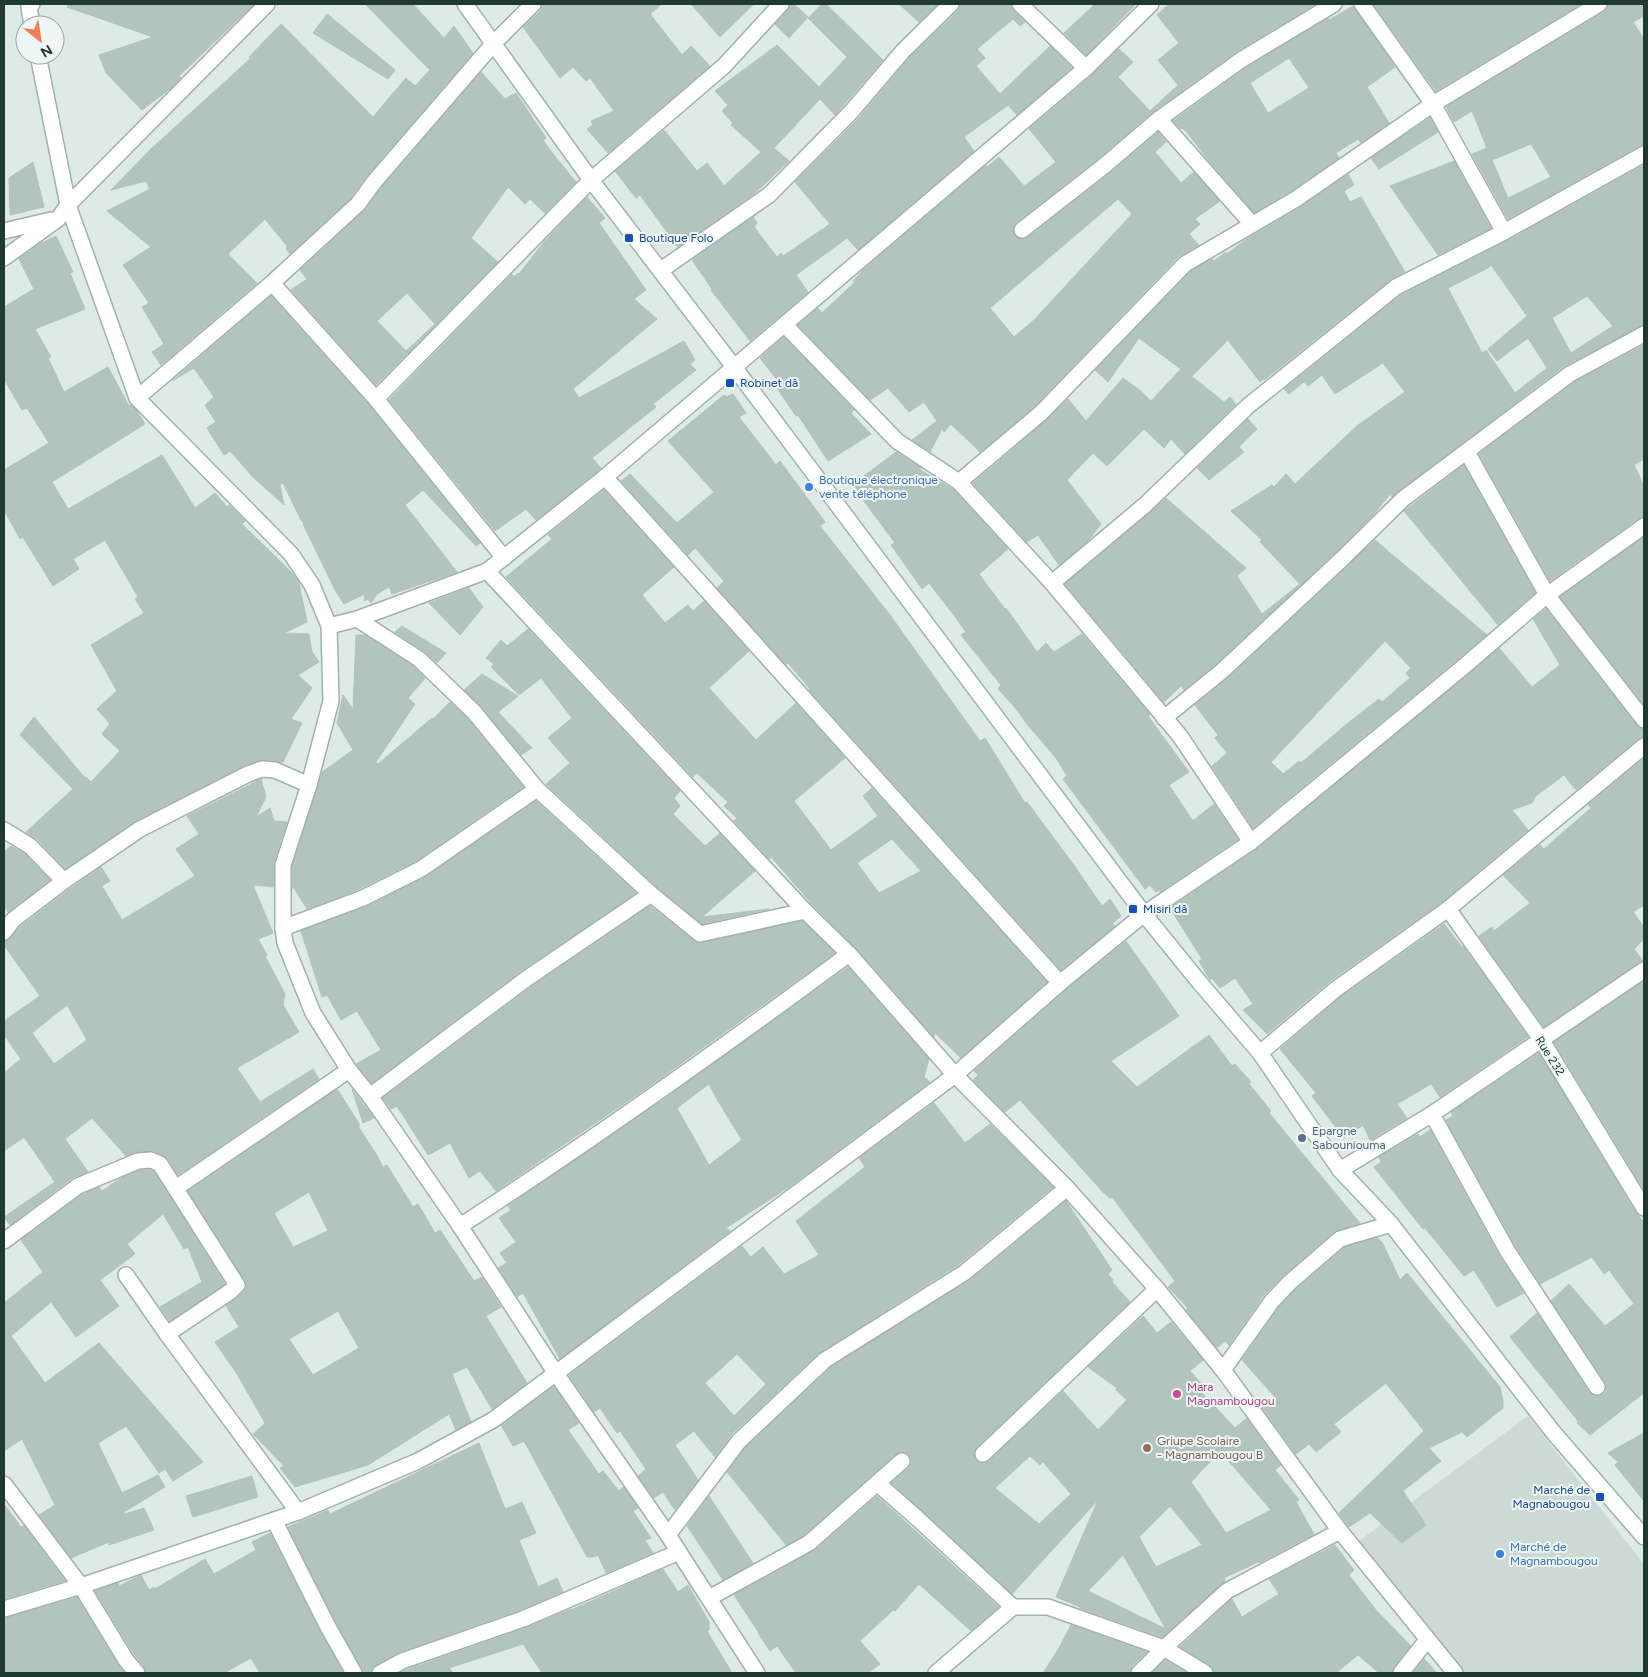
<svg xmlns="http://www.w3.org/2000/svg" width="1648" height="1677" font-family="Figtree,sans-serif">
<rect width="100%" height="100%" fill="#deeae5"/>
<!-- built -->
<polygon fill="#ccd9d4" points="1528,1416 1644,1564 1644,1673 1456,1673 1355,1544"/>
<!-- building -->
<g fill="#b3c4be" stroke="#b1c3bc" fill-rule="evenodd">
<polygon points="68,4 254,4 179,76 181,78 171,88 142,110 106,73 99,55 153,37 67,7"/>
<polygon points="365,4 413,4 444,38 454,26 473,53 367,176 351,198 290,254 286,249 287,246 265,219 228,254 257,283 161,365 152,352 164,344 142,307 149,303 123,265 151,247 107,211 150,189 146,181 111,190 151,149 250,59 249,57 281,24 373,117 406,78 415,86 430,70"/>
<polygon points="542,4 662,4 650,14 682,55 691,46 710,66 608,153 587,129 593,125 591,121 614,111 590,78 586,81 573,67 560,78 523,27 540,11"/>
<polygon points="691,4 754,4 720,37"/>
<polygon points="790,4 794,4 808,17 789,38 775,24 788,10"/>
<polygon points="822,4 826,4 883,60 835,115 820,99 774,148 789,161 754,194 678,247 640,195 636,198 615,171 664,130 697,171 707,163 724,186 761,152 731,125 733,123 722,111 728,105 715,91 777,45 819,87 847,57 808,18"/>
<polygon points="899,4 938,4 919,22"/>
<polygon points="960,4 1011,4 1013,10 1025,22 1020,26 1013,19 977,49 985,58 976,66 1000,94 1050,46 1072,68 1017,115 1008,105 964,137 974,151 858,250 847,238 796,275 808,292 750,341 711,290 712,289 692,260 753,217 757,223 754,227 777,257 781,253 783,256 830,224 795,182 858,119 910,57 958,11"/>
<polygon points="1095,4 1136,4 1086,55 1064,33"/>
<path d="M1169,4H1316L1236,52L1154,111L1098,159L1016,223L1013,231L1015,236L1023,239L1028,237L1110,173L1158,132L1166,142L1155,152L1181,183L1194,172L1220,201L1195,219L1200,224L1189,234L1199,245L1178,257L1035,406L980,452L951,424L944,432L942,429L930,452L912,440L937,421L924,402L909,412L888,388L870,400L798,325L818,308L822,313L855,282L853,281L864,269L986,165L987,167L999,157L1024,186L1056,162L1029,129L1092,75L1119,49L1133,62L1118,77L1150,111L1178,85L1158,60L1179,43L1157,15ZM1118,199L1132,214L1034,320L1014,337L990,308Z"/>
<polygon points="1373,4 1581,4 1436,91"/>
<path d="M1608,4H1644V16L1633,22L1644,39V145L1639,146L1508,219L1472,154L1487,148L1472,111L1454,122L1446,107L1604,12L1607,8ZM1531,144L1551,177L1508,198L1492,160Z"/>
<path d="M1353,6L1395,67L1367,87L1389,123L1361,143L1358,139L1336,153L1339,158L1291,191L1254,213L1208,160L1186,131L1182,128L1181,129L1173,121L1246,68L1328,18L1329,20ZM1289,58L1309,88L1268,113L1250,83Z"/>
<polygon points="327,14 395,70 388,79 313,33"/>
<path d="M481,72L505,99L516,93L546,138L543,140L550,150L576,182L545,213L530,199L525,204L508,187L471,238L498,262L376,385L291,290L307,279L300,270L364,211L381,188ZM407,293L435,324L406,351L377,321Z"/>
<polygon points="1430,118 1438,132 1379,169 1371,158"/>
<polygon points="1454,161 1491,228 1438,255 1390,186"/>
<polygon points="33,162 44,207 10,215 9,178"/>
<path d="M1644,165V325L1640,326L1564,366L1392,497L1390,494L1374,514L1338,550L1216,664L1184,690L1181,686L1164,702L1065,584L1151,512L1166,498L1246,568L1237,576L1262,614L1300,584L1260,542L1262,540L1231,511L1272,485L1274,487L1286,474L1295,484L1358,425L1405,392L1383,363L1335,394L1322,375L1308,386L1304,382L1289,394L1284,389L1401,295L1509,240ZM1491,265L1527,316L1488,349L1497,361L1528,338L1547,368L1515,393L1486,350L1482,353L1448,288L1488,268ZM1587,296L1613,326L1571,353L1552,318Z"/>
<polygon points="1348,174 1354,185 1344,191 1350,202 1361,197 1405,272 1390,280 1264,380 1263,379 1260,382 1228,340 1192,376 1190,375 1224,402 1230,397 1236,404 1185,454 1171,439 1164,448 1144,429 1107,466 1093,453 1067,480 1101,524 1088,541 1059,565 1038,535 1027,542 973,483 1047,420 1068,399 1086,421 1123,378 1142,392 1151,401 1181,369 1139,338 1108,382 1095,370 1191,271 1212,259 1214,261 1226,252 1227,254 1245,240 1301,207"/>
<polygon points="587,197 605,218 599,223 646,290 634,299 657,319 573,389 579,398 684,341 695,360 690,364 696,370 653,404 656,407 592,458 601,468 599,470 536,520 526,509 495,531 389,400 512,274 514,277 518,273 519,274 544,242"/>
<polygon points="56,236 73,272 70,273 85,309 35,329 51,357 48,358 64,392 108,367 129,406 131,405 137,411 145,424 52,482 68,509 162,455 195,508 215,493 227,507 229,505 245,521 242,524 294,575 299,583 307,622 284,633 309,634 312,652 319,662 298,675 312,688 291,719 302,723 283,762 262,760 244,766 136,821 65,869 37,839 26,832 73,789 20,735 34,717 85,778 86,777 91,782 120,751 102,734 110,724 97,709 117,691 91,645 144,613 135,599 138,597 105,540 73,559 79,569 53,586 23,537 20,539 4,510 4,470 49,443 27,408 22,410 4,379 4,307 34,289 19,259 39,244"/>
<polygon points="271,296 369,405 480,543 476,546 423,490 405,505 457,572 392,594 389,587 377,594 371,603 368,599 364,601 365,594 344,604 335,590 303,524 304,523 301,520 283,483 280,484 284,505 253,477 230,451 224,455 207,428 216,422 205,405 214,397 194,368 172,381"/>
<polygon points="784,337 854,410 851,413 871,434 828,461 798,415 796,416 777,388 781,385 760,358"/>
<polygon points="1644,345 1644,459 1634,465 1644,486 1644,517 1639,518 1550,581 1479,454 1575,382"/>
<polygon points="733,394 746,413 739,417 776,465 780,461 825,522 820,526 890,615 980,741 985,738 1025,803 1027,802 1073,864 1102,906 1110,899 1121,916 1112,924 1115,926 1061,970 809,690 810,689 788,663 786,665 717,588 724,581 695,548 688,555 621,481 630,474 677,523 714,492 668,441 724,395 727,397"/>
<polygon points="1248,419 1257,429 1239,447 1244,452 1209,480 1197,468"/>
<polygon points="896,452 921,468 920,470 954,490 1008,549 979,574 1005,609 1006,608 1037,652 1046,643 1054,652 1082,634 1150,714 1148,716 1189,772 1169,785 1193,821 1214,804 1238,839 1160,892 1159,890 1156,892 1150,885 1145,889 1063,779 1067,776 1056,758 1027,724 1013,705 998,689 1001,685 961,635 966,632 950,610 929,583 922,589 891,545 895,543 852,485"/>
<polygon points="1464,465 1535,593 1498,625 1404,511"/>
<path d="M604,490L674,567L642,595L665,623L688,605L693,611L704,601L749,651L709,688L756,740L796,703L845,758L794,801L831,850L878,816L863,796L872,788L1047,982L961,1058L935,1033L934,1037L856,948L812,904L771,857L769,859L734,821L737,818L724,806L728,802L697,773L693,777L506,577L552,539L548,535ZM892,839L921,871L879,893L857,863Z"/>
<polygon points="1644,537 1644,705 1560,597"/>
<path d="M1375,540L1487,635L1253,828L1212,766L1227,753L1215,738L1218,735L1195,705L1228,678ZM1385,641L1411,668L1406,673L1410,678L1382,702L1379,699L1348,723L1301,763L1299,761L1283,774L1271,762Z"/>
<polygon points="469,588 483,607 460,635 429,603"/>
<polygon points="1546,609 1637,726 1644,729 1644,737 1638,739 1576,790 1564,775 1536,796 1532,803 1512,810 1528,830 1442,902 1330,981 1267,1034 1243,1010 1253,1004 1235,978 1220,988 1212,978 1210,980 1199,961 1202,959 1170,908 1257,849 1499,648 1532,687 1560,665 1533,619"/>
<polygon points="402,626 446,653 437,663 424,651 395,632"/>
<polygon points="528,629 680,791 674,798 680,806 673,814 705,846 720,833 755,871 702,917 769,909 702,924 657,887 546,784 570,763 548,738 572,718 541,678 519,695 491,667 494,664 486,658 501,640 507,646"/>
<polygon points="356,635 365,635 413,666 425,678 408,698 415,704 376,762 378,764 432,718 433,719 450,702 467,718 523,787 416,861 359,889 307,909 294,888 292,888 292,866 322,772 353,750 337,723 343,695 353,709"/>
<polygon points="482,674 518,696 498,712 532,748 521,755 481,706 464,690"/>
<polygon points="1644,758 1644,905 1633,912 1644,927 1644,939 1634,949 1643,961 1544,1027 1479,936 1492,927 1494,931 1530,903 1503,875 1540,845 1544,849 1591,808 1588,805"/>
<path d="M261,779L266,797L256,817L270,808L274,821L287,822L274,862V887L253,885L273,933L258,939L267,955L265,956L285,994L283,1005L299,1032L237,1068L260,1102L313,1069L319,1079L178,1175L168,1159L155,1151L137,1152L126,1156L92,1118L65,1139L88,1172L72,1178L10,1225L4,1217L55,1182L24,1137L4,1151V1073L21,1059L4,1035V1021L40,996L4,945V941L11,938L20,927L70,889L101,867L110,881L102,886L122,920L195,876L176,849L199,834L187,816ZM67,1005L87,1040L54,1064L32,1033Z"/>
<polygon points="536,801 636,893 521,971 372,1083 356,1064 381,1050 357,1011 341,1020 327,995 322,997 301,931 366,907 425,877"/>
<polygon points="11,846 24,853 50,880 8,912 4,906 4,852"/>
<polygon points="650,906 697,943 802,921 835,953 651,1085 496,1191 480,1171 469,1178 450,1143 428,1155 397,1106 391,1109 383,1098 531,987"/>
<polygon points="1444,924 1462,947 1463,946 1528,1037 1440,1097 1431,1084 1397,1104 1407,1118 1370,1140 1363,1125 1344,1138 1312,1096 1316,1093 1280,1049 1342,996"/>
<polygon points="1126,941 1179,1016 1111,1061 1137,1087 1209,1035 1232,1066 1235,1064 1251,1082 1249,1084 1271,1111 1269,1113 1360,1223 1334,1232 1283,1276 1264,1295 1229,1345 1225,1341 1217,1348 1186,1310 1188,1308 1168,1287 1175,1281 1112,1197 1110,1198 1102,1191 1020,1100 1005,1112 973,1080 978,1075 974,1071 1066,990"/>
<path d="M848,967L929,1059L924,1077L930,1082L789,1187L726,1228L730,1231L560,1359L523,1293L517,1297L498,1268L507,1263L500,1253L516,1242L499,1218L511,1210L508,1206L662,1101ZM709,1084L718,1101L742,1140L709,1165L677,1108Z"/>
<polygon points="1644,981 1644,1187 1643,1188 1554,1042"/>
<polygon points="1539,1053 1636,1213 1644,1222 1644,1393 1590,1435 1577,1423 1578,1421 1510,1337 1537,1313 1589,1392 1593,1396 1598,1396 1603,1395 1606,1391 1605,1382 1551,1301 1569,1284 1605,1326 1634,1304 1609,1270 1604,1274 1592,1257 1540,1284 1516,1247 1446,1120 1453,1116 1451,1112"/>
<path d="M337,1089L360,1125L358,1126L376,1154L383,1167L387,1165L413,1207L418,1204L435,1233L440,1230L474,1281L482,1277L501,1307L486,1316L527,1383L492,1409L467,1367L452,1374L471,1422L456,1430L449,1414L368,1465L295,1487L280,1468L284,1466L253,1434L265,1423L237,1374L215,1342L239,1327L226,1306L244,1292L246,1284L188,1191ZM309,1192L328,1231L293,1247L274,1213ZM338,1311L359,1348L313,1375L289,1339Z"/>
<polygon points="352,1089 362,1102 374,1118 363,1123"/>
<path d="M934,1103L965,1143L990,1124L1053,1187L958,1265L819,1353L732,1434L715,1457L694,1431L675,1445L698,1480L675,1510L663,1492L654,1498L638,1476L646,1469L620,1431L617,1433L600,1408L594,1412L569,1375L742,1246L751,1257L763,1247L784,1274L819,1255L796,1221L865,1167L859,1158ZM737,1354L766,1384L734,1416L705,1383Z"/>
<polygon points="1430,1130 1500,1257 1524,1293 1497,1307 1474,1270 1464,1276 1425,1228 1423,1229 1374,1167 1381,1162 1379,1157 1418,1134 1420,1137"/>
<polygon points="140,1170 149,1170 154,1171 225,1284 170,1321 160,1307 202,1282 188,1247 184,1249 163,1214 127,1244 135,1254 100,1280 119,1306 76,1337 51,1302 11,1336 45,1383 99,1343 203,1462 173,1481 165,1469 159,1473 126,1426 98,1443 122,1493 158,1475 165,1487 124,1512 125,1514 144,1508 154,1530 109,1545 109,1542 71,1558 39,1515 55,1505 22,1439 4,1451 4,1303 43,1272 21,1240 83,1194 99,1187 102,1191 121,1178"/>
<path d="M1066,1201L1112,1270L1108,1274L1113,1280L1112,1282L1130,1302L977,1447L974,1452L976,1460L981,1463L989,1461L1063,1391L1098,1430L1127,1400L1116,1390L1117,1388L1088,1367L1143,1316L1157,1333L1171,1322L1203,1360L1190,1371L1204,1387L1200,1391L1235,1428L1247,1418L1281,1465L1275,1470L1299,1500L1296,1502L1314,1534L1259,1563L1258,1562L1224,1578L1225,1581L1162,1637L1080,1608V1607L1056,1597L1098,1500L1012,1594L891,1483L911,1464V1459L905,1452H901L896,1454L804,1535L786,1545L727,1472L746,1447L831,1367L969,1281ZM1220,1451L1271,1510L1226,1533L1191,1482ZM1030,1456L1040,1465L1043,1462L1071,1494L1039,1524L995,1488ZM1170,1506L1202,1545L1156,1567L1139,1537ZM1123,1555L1166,1629L1088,1591Z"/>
<polygon points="1377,1238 1382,1242 1400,1280 1407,1273 1500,1387 1503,1401 1503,1408 1467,1437 1462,1432 1429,1448 1441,1461 1403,1491 1426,1525 1402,1543 1370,1513 1349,1527 1339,1513 1424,1431 1386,1383 1334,1424 1341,1432 1316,1452 1309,1444 1296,1454 1262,1407 1275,1397 1242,1360 1279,1307 1295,1290 1345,1247"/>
<polygon points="554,1386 579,1423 568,1430 599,1474 603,1471 619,1491 624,1487 638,1508 633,1511 651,1538 645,1540 653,1553 606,1573 598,1555 594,1557 587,1557 524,1441 513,1446 501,1425"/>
<polygon points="1644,1433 1644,1501 1615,1465 1618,1462 1608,1453"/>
<polygon points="479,1443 505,1509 522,1502 536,1533 519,1540 538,1587 557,1578 563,1592 520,1610 399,1652 375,1665 372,1669 371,1673 363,1673 362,1668 335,1621 288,1527 328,1510 330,1514"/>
<polygon points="252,1476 258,1497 193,1517 186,1496"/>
<polygon points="709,1496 753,1563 723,1580 687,1526"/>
<polygon points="877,1496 999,1607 971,1631 919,1584 895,1611 893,1610 860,1641 880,1664 868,1673 796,1673 777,1646 770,1651 758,1633 759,1633 734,1595 815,1550"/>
<polygon points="4,1504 21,1527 24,1526 65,1581 4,1599"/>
<polygon points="270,1533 319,1629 343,1673 260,1673 251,1658 224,1673 146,1673 144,1667 134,1654 95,1591 118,1583 119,1586 141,1575 149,1590 154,1587 155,1589 205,1559 214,1574 256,1550 252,1542"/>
<polygon points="1335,1545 1354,1570 1349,1575 1376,1610 1411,1646 1394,1667 1392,1673 1379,1673 1358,1655 1336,1673 1214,1673 1213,1669 1210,1665 1180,1647 1232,1599 1242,1617 1279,1594 1269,1579"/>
<polygon points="663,1569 678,1592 688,1585 709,1622 709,1630 707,1631 732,1673 542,1673 523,1644 449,1668 453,1673 399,1673 406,1670 526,1628 571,1609 571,1610"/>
<polygon points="77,1597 118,1665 125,1673 4,1673 4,1618"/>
<polygon points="1071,1625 1147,1652 1132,1666 1130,1673 1043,1673 1059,1648"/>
<polygon points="1424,1659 1437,1673 1413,1673"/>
<polygon points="1165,1660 1187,1673 1152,1673"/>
</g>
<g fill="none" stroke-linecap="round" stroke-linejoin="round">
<defs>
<g id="street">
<polyline points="32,4 29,7 32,25"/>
<polyline points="1020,4 1086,68"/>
<polyline points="1362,4 1433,104 1504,232"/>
<polyline points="38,55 68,205 137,398 291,554 312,585 329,626 331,701 309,785 283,865 283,928 285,943 313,1013 349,1070 370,1096 460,1226 555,1372 668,1535 757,1673"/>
<polyline points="1159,119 1252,224"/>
<polyline points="1022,230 1104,166 1159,119 1241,60 1334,4"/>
<polyline points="4,231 51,220"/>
<polyline points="4,258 58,219 68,205 267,4"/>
<polyline points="661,270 769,195 851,112 903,51 951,4"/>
<polyline points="272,283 376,399 504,558"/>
<polyline points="785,325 897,441 959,482 1052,583 1180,736 1251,842"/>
<polyline points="137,398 272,283 358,204 374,182 494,43 533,4"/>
<polyline points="376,399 591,180 724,66 781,4"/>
<polyline points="1467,452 1547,595 1644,720"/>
<polyline points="605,477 1060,983"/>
<polyline points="959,482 1041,413 1185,264 1296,199 1433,104 1599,4"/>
<polyline points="487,571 805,911 849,954 955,1075 1067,1188 1157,1289 1223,1370 1340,1531 1455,1673"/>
<polyline points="1052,583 1145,505 1248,406 1396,287 1504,232 1644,154"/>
<polyline points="357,619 419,659 474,712 537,789 651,894 700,934 805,911"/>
<polyline points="329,626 357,619 487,571 605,477 1086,68 1151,4"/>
<polyline points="1164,718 1222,671 1344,557 1403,499 1570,374 1644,334"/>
<polyline points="4,830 30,846 64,881"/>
<polyline points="1448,909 1541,1039 1644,1208"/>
<polyline points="283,928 363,898 421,869 537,789"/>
<polyline points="4,932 13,920 64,881 140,829 248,774 262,769 275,770 309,785"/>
<polyline points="1260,1053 1336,989 1448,909 1644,746"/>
<polyline points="370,1096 526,979 651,894"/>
<polyline points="1432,1114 1508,1252 1597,1387"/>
<polyline points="1340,1170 1432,1114 1644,970"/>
<polyline points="176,1188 349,1070"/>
<path d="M460,1226C593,1140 722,1048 849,954"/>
<polyline points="4,1241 78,1186 138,1161 151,1160 160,1164 237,1285 231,1291 167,1334"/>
<polyline points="126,1275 167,1334 298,1512"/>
<polyline points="1223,1370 1272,1301 1289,1283 1340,1239 1391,1224"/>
<polyline points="983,1454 1157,1289"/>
<polyline points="877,1483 918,1519 1013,1607"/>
<polyline points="4,1484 81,1586 126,1660 137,1673"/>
<polyline points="274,1520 327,1625 354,1673"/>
<polyline points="668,1535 739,1441 825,1360 964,1273 1067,1188"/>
<polyline points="709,1598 809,1543 902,1461"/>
<polyline points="4,1609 81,1586 298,1512 418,1461 493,1420 955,1075 1060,983 1144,914 1251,842 1462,668 1547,595 1644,526"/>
<polyline points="380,1673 402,1661 523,1619 679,1552"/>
<polyline points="936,1673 1013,1607 1048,1607 1164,1648 1205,1673"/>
<polyline points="1139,1673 1164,1648 1227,1591 1340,1531"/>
<polyline points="1401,1673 1427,1640"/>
</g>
<polyline id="secondary" points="465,4 591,180 734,367 1144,914 1200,983 1260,1053 1340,1170 1391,1224 1553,1432 1644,1537"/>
</defs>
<!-- street casing -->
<use href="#street" stroke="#a1b1ac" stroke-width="18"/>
<!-- secondary casing -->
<use href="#secondary" stroke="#9db5ad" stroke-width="18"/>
<!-- street -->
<use href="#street" stroke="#fff" stroke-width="15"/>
<!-- secondary -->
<use href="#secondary" stroke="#fff" stroke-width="15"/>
</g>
<!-- markers -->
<g fill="#1a4fb4" stroke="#eef7f3" stroke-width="2">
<rect x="624" y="233" width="10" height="10" rx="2.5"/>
<rect x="725" y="378" width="10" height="10" rx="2.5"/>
<rect x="1128" y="904" width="10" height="10" rx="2.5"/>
<rect x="1595" y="1492" width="10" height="10" rx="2.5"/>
</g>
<g fill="#3f7fe0" stroke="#eef7f3" stroke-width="2">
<circle cx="809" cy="487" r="5"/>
<circle cx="1500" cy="1554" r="5"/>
</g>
<circle fill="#5c6f8a" stroke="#eef7f3" stroke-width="2" cx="1302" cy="1138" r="5"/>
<circle fill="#d1479c" stroke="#eef7f3" stroke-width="2" cx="1177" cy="1394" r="5"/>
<circle fill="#8d6e63" stroke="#eef7f3" stroke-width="2" cx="1147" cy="1448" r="5"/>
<g text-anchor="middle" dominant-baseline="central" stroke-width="4" stroke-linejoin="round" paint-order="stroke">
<!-- transit labels -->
<g font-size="12" fill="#164399" stroke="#eef7f3" text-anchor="start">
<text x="639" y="238">Boutique Folo</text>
<text x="740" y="383">Robinet dâ</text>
<text x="1143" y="909">Misiri dâ</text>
<text x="1590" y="1490" text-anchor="end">Marché de<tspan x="1590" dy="14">Magnabougou</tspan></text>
</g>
<!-- shop labels -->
<g font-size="12" fill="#366cbe" stroke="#eef7f3" text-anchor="start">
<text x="819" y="480">Boutique électronique<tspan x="819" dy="14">vente téléphone</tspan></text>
<text x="1510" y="1547">Marché de<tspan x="1510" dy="14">Magnambougou</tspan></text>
</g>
<!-- street labels -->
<g font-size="12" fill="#203933" stroke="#eef7f3">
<text transform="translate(1550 1056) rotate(58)">Rue 232</text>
</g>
<!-- service labels -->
<g font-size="12" fill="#4e5e75" stroke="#eef7f3" text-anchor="start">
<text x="1312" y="1131">Epargne<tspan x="1312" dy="14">Sabouniouma</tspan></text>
</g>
<!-- hotel labels -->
<g font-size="12" fill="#b23c85" stroke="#eef7f3" text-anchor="start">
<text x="1187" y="1387">Mara<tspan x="1187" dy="14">Magnambougou</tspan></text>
</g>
<!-- education labels -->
<g font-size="12" fill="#785e54" stroke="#eef7f3" text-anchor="start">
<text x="1157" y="1441">Griupe Scolaire<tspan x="1157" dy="14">- Magnambougou B</tspan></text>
</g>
</g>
<!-- border -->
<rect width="1648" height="1677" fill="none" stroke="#203933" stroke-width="10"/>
<!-- north arrow -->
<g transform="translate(40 40) rotate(150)"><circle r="24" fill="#eef7f3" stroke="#9caba6"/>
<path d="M0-4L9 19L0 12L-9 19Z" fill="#f27f54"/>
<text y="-8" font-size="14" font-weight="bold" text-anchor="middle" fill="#203933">N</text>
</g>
</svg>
